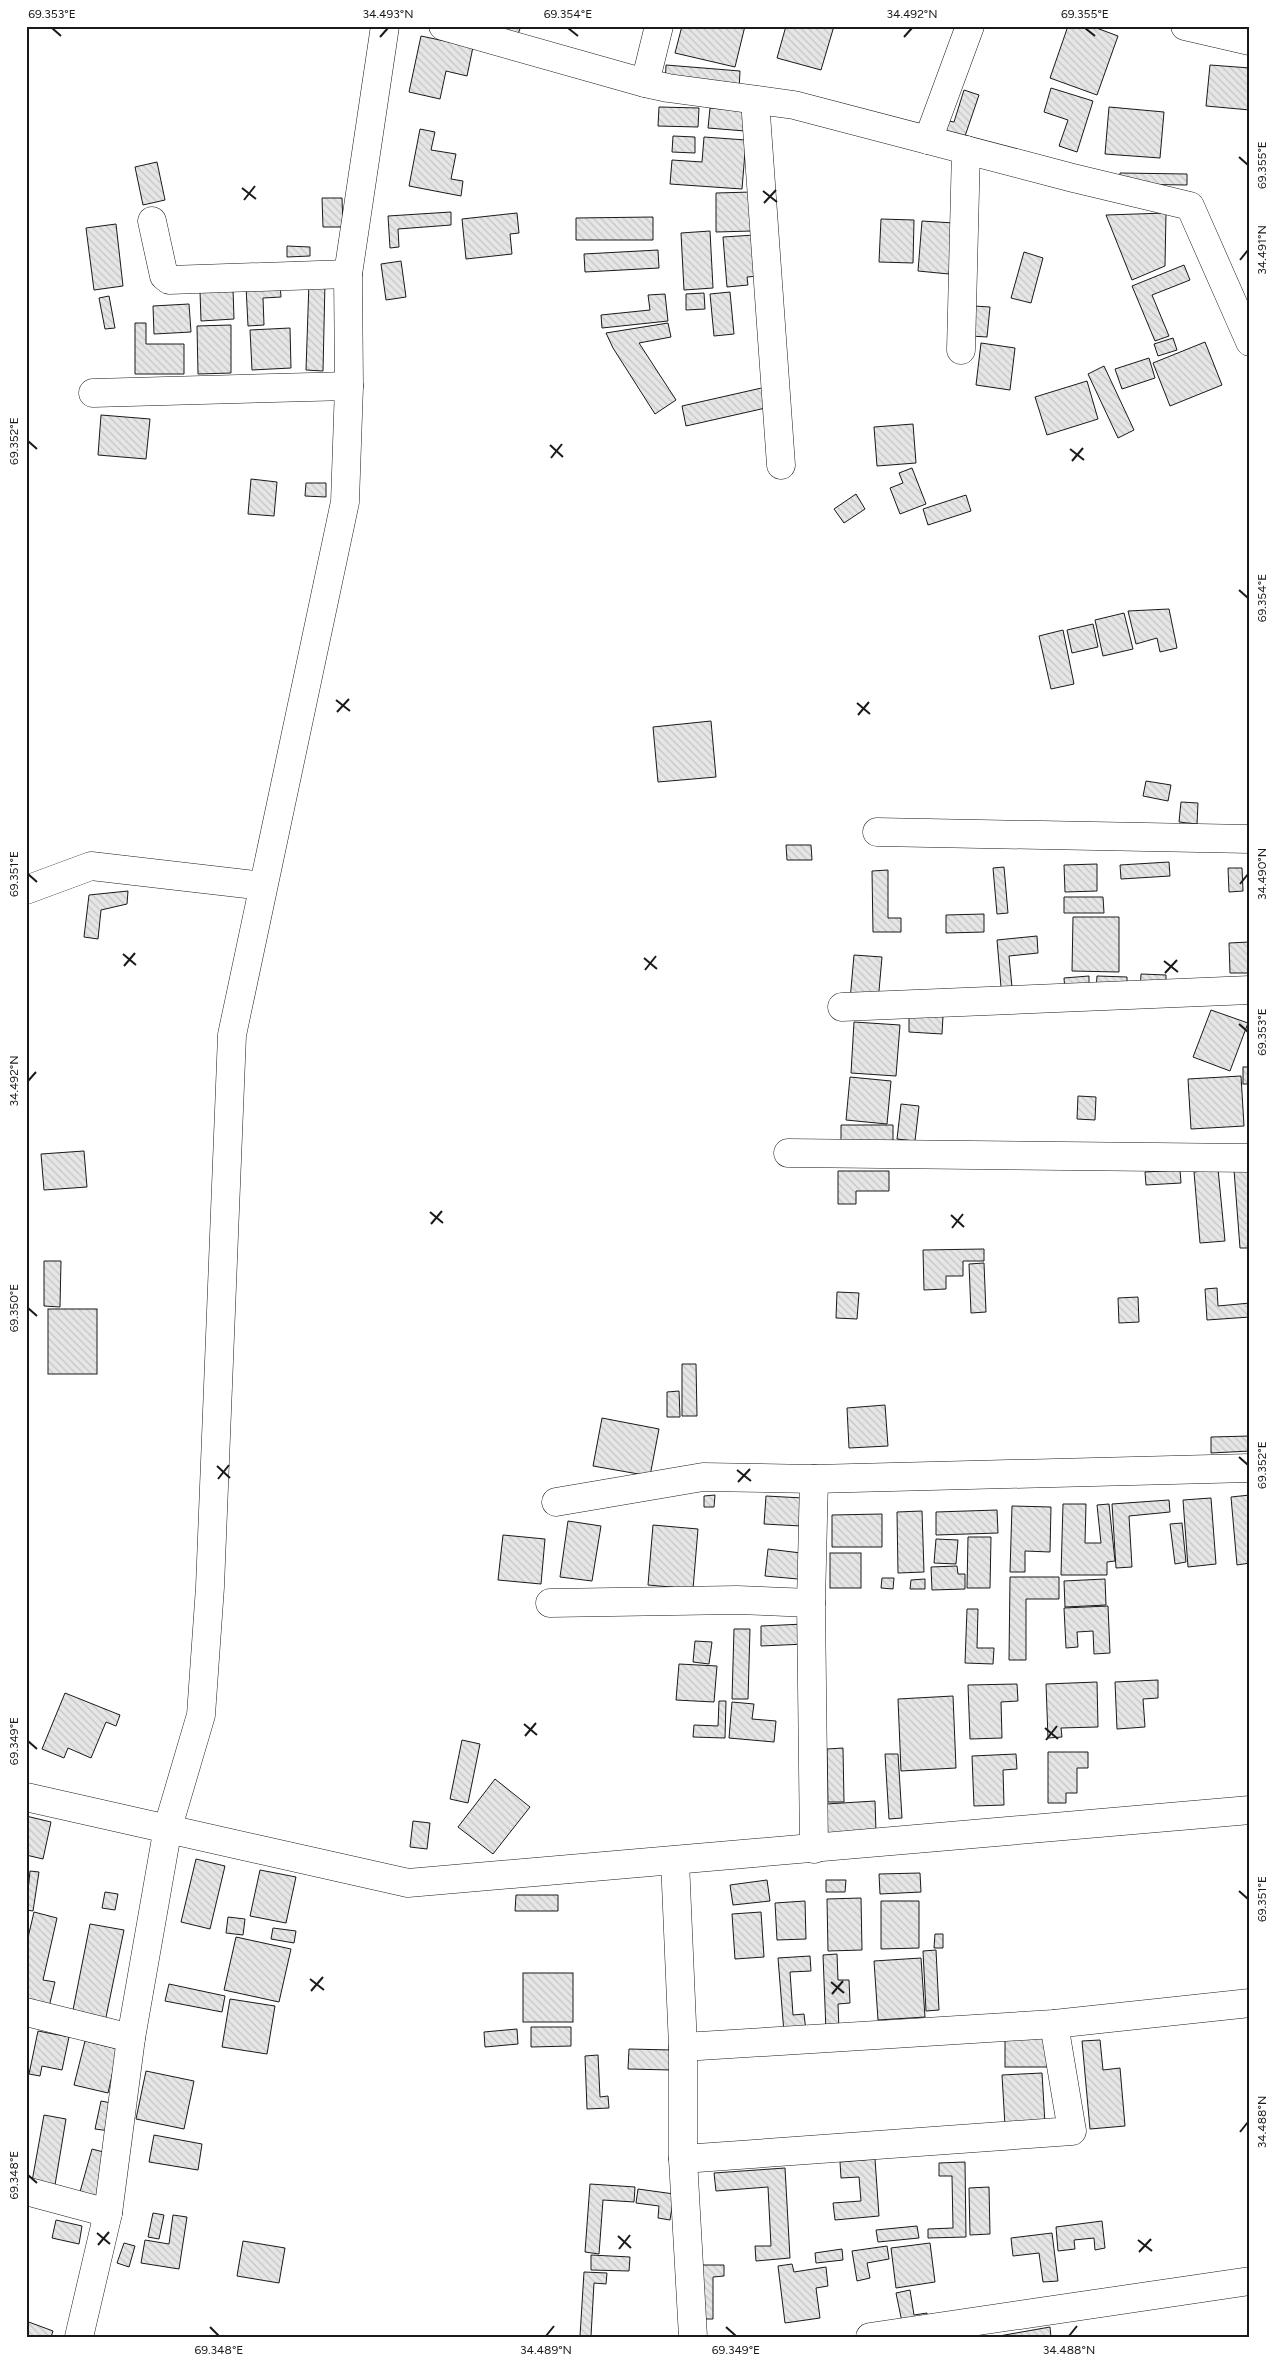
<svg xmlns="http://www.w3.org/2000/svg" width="1276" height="2363" font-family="Figtree,sans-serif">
<defs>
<pattern id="building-back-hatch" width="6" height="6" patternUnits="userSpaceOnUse" patternTransform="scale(1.25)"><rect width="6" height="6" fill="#e6e6e6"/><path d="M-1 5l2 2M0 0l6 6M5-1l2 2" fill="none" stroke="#c5c5c5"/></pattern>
</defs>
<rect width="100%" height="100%" fill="#fff"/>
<!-- building -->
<g fill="url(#building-back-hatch)" stroke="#1a1a1a">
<polygon points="496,26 521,26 517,37 495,29"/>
<polygon points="682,26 745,26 735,67 675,53"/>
<polygon points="786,26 834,26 821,70 777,58"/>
<polygon points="1068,26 1091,26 1118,36 1097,95 1050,78"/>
<polygon points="421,36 473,47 467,76 446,71 440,99 409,92"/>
<polygon points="666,65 740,71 739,91 665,86"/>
<polygon points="1210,65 1250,68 1250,110 1206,106"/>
<polygon points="1051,88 1093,101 1077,152 1059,146 1068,120 1044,112"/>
<polygon points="964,90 979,95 963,142 943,136 948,121 954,122"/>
<polygon points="659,107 699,108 698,127 658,126"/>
<polygon points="1109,107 1164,112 1160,158 1105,154"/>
<polygon points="710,108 747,111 745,131 708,128"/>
<polygon points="420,129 435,132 431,150 456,154 451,179 463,181 461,196 409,186"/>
<polygon points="673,136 695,137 695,153 672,152"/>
<polygon points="704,137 746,140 742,189 670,184 672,160 702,162"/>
<polygon points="157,162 165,200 143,205 135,167"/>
<polygon points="1120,173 1187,174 1187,185 1119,184"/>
<polygon points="752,192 752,231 716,232 716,193"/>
<polygon points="322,198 342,198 343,227 323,227"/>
<polygon points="451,212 451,225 398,229 399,247 390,248 388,216"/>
<polygon points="517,213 519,233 510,234 512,254 466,259 462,219"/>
<polygon points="1166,213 1165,266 1132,280 1106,215"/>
<polygon points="653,217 653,240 576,240 576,218"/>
<polygon points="881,219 914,220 913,263 879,262"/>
<polygon points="922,221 954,223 949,274 918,271"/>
<polygon points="116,224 123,286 94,290 86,228"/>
<polygon points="710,231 713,288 684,290 681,233"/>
<polygon points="755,235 759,276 747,277 748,285 727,287 723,237"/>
<polygon points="287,246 310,247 310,256 287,257"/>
<polygon points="658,250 659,268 585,272 584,254"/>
<polygon points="1024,252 1043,258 1031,303 1011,298"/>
<polygon points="401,261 406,297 386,300 381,264"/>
<polygon points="1184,265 1190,280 1152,295 1169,336 1155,341 1132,286"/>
<polygon points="309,282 325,282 323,371 306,370"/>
<polygon points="280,284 281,297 263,298 264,325 248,326 246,286"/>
<polygon points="233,289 234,319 201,321 200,291"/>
<polygon points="730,292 734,334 714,336 710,294"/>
<polygon points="704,293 705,309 686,310 686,294"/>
<polygon points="665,294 668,321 602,328 601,315 650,310 648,295"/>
<polygon points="109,296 115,328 105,329 99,298"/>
<polygon points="189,304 191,332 154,334 153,306"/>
<polygon points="974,306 990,307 987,337 971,336"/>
<polygon points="135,323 146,323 146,344 184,344 184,374 135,374"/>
<polygon points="668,323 671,337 639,343 676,400 655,414 613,348 606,333"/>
<polygon points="231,325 231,373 198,374 197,326"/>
<polygon points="290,328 291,368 252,370 250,330"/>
<polygon points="1173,338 1177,350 1158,356 1154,344"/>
<polygon points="1205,342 1222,385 1170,406 1153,363"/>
<polygon points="981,343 1015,348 1010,390 976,385"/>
<polygon points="1149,358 1155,378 1122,389 1115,369"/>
<polygon points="1104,366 1134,430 1118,438 1088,374"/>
<polygon points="1087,381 1098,419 1047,435 1035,397"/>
<polygon points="766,387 770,407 686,426 682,406"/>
<polygon points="101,415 150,419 146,459 98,455"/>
<polygon points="913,424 916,463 877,466 874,427"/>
<polygon points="912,468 926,504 900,514 890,488 903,483 899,473"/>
<polygon points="251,479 277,482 274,516 248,514"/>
<polygon points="306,483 326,483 326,497 305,496"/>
<polygon points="856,494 865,509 844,523 834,509"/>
<polygon points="966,495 971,511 928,525 923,509"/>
<polygon points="1169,609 1177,648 1160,652 1157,638 1136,644 1128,611"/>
<polygon points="1124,613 1133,649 1103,656 1095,620"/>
<polygon points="1093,624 1098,647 1072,653 1067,630"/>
<polygon points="1063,630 1074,684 1051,689 1039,636"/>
<polygon points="711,721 716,777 658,782 653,727"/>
<polygon points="1146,781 1171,785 1168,801 1143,796"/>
<polygon points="1181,802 1198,803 1197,824 1179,822"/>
<polygon points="786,845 811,845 812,860 787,860"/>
<polygon points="1169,862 1170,876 1121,879 1120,865"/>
<polygon points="1097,864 1097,891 1065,892 1064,865"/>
<polygon points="1004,867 1008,913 997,914 993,868"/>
<polygon points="1228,868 1242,868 1243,891 1229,892"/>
<polygon points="888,870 888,918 901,918 901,932 873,932 872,871"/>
<polygon points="128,891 127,904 101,910 98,939 84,937 89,895"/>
<polygon points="1064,897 1103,897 1104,913 1064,913"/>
<polygon points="984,914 984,932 946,933 946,915"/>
<polygon points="1073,917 1119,917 1119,972 1072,971"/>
<polygon points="1037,936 1038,953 1009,956 1012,987 1001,987 997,940"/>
<polygon points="1250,942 1250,973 1230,973 1229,943"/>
<polygon points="854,955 882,957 878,1002 850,1000"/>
<polygon points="1141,974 1166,975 1166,992 1140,991"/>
<polygon points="1089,976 1089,990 1065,991 1064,978"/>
<polygon points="1097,976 1127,977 1127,991 1096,990"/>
<polygon points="1211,1010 1248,1023 1230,1071 1193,1057"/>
<polygon points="909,1014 943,1016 942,1034 909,1032"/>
<polygon points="854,1022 900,1025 896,1076 851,1073"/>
<rect x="1243" y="1067" width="7" height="17"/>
<polygon points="1241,1076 1244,1126 1191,1129 1188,1079"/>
<polygon points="850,1077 891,1081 887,1124 846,1120"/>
<polygon points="1078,1096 1096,1097 1095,1120 1077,1119"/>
<polygon points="901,1104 919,1106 915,1141 897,1139"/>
<polygon points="841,1125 893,1125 893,1143 841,1142"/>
<polygon points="84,1151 87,1187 44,1190 41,1154"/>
<polygon points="1218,1169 1225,1241 1200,1243 1194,1172"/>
<polygon points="1250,1169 1250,1248 1240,1248 1234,1170"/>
<polygon points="1180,1170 1181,1183 1146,1185 1145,1172"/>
<polygon points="838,1171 889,1171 889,1191 856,1191 856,1204 838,1204"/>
<polygon points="984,1249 984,1261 963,1261 963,1276 946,1276 946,1289 924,1290 923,1250"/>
<polygon points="44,1261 61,1261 60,1307 44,1306"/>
<polygon points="984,1263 986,1312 971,1313 969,1264"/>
<polygon points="1217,1288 1218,1306 1250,1303 1250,1317 1207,1320 1205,1289"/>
<polygon points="837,1292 859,1293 857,1319 836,1318"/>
<polygon points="1138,1297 1139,1322 1119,1323 1118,1298"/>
<rect x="48" y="1309" width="49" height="65"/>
<polygon points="682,1364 696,1364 697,1416 682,1416"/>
<polygon points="679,1391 680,1417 667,1417 667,1392"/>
<polygon points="885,1405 888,1446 849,1448 847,1408"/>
<polygon points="602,1418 659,1429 650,1476 593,1466"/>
<polygon points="1250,1436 1250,1451 1211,1453 1211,1437"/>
<polygon points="715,1495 714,1507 704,1507 704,1496"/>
<polygon points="1250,1495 1250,1563 1237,1565 1231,1497"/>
<polygon points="766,1496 803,1498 801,1526 764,1524"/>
<polygon points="1211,1498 1216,1564 1188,1567 1183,1500"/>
<polygon points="1169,1500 1170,1512 1129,1516 1132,1567 1116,1568 1112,1504"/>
<polygon points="1063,1504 1086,1504 1085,1543 1101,1543 1097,1505 1109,1504 1115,1561 1107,1562 1107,1575 1061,1575"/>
<polygon points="1012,1506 1051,1507 1050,1552 1025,1551 1025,1572 1010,1572"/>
<polygon points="997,1510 998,1533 936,1535 936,1512"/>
<polygon points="922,1511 924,1572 898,1573 897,1512"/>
<polygon points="882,1514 882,1547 832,1547 832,1515"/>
<polygon points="568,1521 601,1526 592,1581 560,1577"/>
<polygon points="1182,1523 1186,1562 1175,1564 1170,1524"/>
<polygon points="653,1525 698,1529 693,1589 648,1585"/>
<polygon points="503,1535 545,1539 541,1584 498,1580"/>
<polygon points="968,1537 991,1537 990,1588 967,1588"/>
<polygon points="936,1539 958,1540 956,1564 934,1563"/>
<polygon points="768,1549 801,1553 798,1579 765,1576"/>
<rect x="830" y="1553" width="31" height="35"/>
<polygon points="957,1566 958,1574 965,1574 965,1589 932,1590 931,1567"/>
<polygon points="1010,1577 1059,1577 1059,1599 1026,1599 1026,1660 1009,1660"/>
<polygon points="882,1578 894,1578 893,1589 881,1588"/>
<polygon points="925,1579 925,1589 910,1589 911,1580"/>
<polygon points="1105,1579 1106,1605 1065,1607 1064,1581"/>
<polygon points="1108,1606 1110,1653 1094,1654 1093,1631 1077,1632 1078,1647 1066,1648 1064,1608"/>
<polygon points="967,1609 978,1609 977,1648 994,1648 993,1664 965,1663"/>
<polygon points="804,1624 805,1644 761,1646 761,1626"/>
<polygon points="734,1629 750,1629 748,1699 732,1699"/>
<polygon points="695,1641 712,1642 709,1664 693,1662"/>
<polygon points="679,1664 717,1666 714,1702 676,1700"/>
<polygon points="1158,1680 1158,1698 1143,1699 1145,1727 1117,1729 1115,1682"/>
<polygon points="1097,1682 1098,1727 1061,1728 1062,1737 1048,1738 1046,1684"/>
<polygon points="1017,1684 1018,1701 1001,1702 1002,1738 970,1739 968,1685"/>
<polygon points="65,1693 120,1715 116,1726 106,1722 91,1758 68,1748 64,1758 42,1749"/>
<polygon points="953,1696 956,1768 901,1771 898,1699"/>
<polygon points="719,1701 726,1701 725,1738 693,1737 694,1725 718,1726"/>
<polygon points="732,1702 754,1704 752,1719 776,1721 774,1742 729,1738"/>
<polygon points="462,1740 480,1744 468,1803 450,1799"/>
<polygon points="843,1748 844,1802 828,1802 827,1749"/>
<polygon points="1048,1752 1088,1752 1088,1768 1077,1768 1077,1793 1066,1793 1066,1803 1048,1803"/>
<polygon points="885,1754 898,1754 902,1818 889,1819"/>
<polygon points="1016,1754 1017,1769 1003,1770 1004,1805 974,1806 972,1756"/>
<polygon points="495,1779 530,1807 493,1854 458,1827"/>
<polygon points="875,1801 876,1832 828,1835 826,1804"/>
<polygon points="26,1816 51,1822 43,1859 26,1855"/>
<polygon points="413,1821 430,1823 427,1849 410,1847"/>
<polygon points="196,1859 225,1866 210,1929 181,1922"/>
<polygon points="260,1870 296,1877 286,1923 250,1916"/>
<polygon points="30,1871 39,1872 33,1911 26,1910"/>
<polygon points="920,1873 921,1892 880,1894 879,1874"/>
<polygon points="767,1880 770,1901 733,1905 730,1885"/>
<polygon points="826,1880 846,1880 845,1892 826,1892"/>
<polygon points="105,1892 118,1894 115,1910 102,1908"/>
<polygon points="516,1895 558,1895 558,1911 515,1911"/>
<polygon points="861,1898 862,1950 828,1951 827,1899"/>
<polygon points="805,1901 806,1939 777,1940 775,1903"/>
<polygon points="881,1901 919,1901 919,1948 881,1949"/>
<polygon points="34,1912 57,1918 43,1980 55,1982 49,2007 26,2002 26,1946"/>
<polygon points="761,1912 764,1957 735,1959 732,1914"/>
<polygon points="228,1917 245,1919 243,1935 226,1933"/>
<polygon points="90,1924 124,1930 105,2022 72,2015"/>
<polygon points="273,1928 296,1931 294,1943 271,1939"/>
<polygon points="935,1934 943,1934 943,1948 934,1948"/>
<polygon points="236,1937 291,1949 279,2002 224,1990"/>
<polygon points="936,1950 939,2010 926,2011 923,1951"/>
<polygon points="837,1954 838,1980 849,1980 850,2003 838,2004 839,2031 826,2031 823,1955"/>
<polygon points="810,1956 811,1971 790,1972 793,2015 804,2014 806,2031 784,2033 778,1958"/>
<polygon points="921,1958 925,2017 878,2020 874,1961"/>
<rect x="523" y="1973" width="50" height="49"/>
<polygon points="169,1984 225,1996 222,2012 165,2001"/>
<polygon points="230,1999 275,2006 267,2054 222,2047"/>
<polygon points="531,2027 571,2027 571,2046 531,2047"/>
<polygon points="517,2029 518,2044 485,2047 484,2032"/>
<polygon points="38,2031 69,2037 62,2070 42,2066 40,2076 29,2074"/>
<rect x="1005" y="2037" width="47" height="30"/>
<polygon points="1100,2040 1103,2070 1120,2068 1125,2126 1090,2129 1082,2041"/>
<polygon points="85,2041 118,2049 108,2093 74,2085"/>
<polygon points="629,2049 672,2050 671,2070 628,2069"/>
<polygon points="598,2055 600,2097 608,2096 609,2108 587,2109 585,2056"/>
<polygon points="146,2071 194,2081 184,2129 136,2119"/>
<polygon points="1042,2073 1045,2124 1005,2126 1002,2075"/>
<polygon points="101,2101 116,2104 110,2131 95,2129"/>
<polygon points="44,2115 66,2119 54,2191 31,2187"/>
<polygon points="154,2135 202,2144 198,2170 149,2162"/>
<polygon points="92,2149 115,2155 101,2205 78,2199"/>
<polygon points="875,2159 879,2216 835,2220 833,2203 861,2201 859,2177 841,2178 840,2162"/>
<polygon points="965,2162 966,2237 928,2238 928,2229 953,2228 952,2176 939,2176 939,2163"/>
<polygon points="785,2168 790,2258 756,2261 755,2246 771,2246 768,2187 716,2191 714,2173"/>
<polygon points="590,2184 635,2187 634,2202 603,2200 599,2254 585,2252"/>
<polygon points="989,2187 990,2234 970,2235 969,2188"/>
<polygon points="638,2189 674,2194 670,2220 658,2218 659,2206 636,2203"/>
<polygon points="153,2213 164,2215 159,2239 148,2237"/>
<polygon points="173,2215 187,2217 179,2269 141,2263 145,2240 169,2244"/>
<polygon points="56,2220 82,2226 79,2244 52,2238"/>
<polygon points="1102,2221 1105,2248 1095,2250 1094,2238 1074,2240 1075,2249 1058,2251 1056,2227"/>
<polygon points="917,2226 919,2238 878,2242 876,2230"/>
<polygon points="1052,2233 1058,2281 1043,2282 1039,2253 1013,2256 1011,2238"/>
<polygon points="243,2241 285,2248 279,2283 237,2276"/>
<polygon points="124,2243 135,2246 129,2267 117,2263"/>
<polygon points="930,2243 935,2282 896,2288 891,2248"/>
<polygon points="887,2246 889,2259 867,2263 870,2278 857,2281 852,2251"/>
<polygon points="842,2249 843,2260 816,2263 815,2253"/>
<polygon points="591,2255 630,2257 629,2271 591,2270"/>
<polygon points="792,2264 794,2272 826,2267 828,2286 816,2288 820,2318 785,2323 778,2266"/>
<polygon points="702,2265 724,2265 724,2276 713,2277 713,2319 702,2319"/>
<polygon points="584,2272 607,2273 606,2284 594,2283 591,2336 580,2336"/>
<polygon points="910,2290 914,2315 927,2313 929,2323 903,2327 896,2293"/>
<polygon points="26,2321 53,2331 51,2337 26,2337"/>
<polygon points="1050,2327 1051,2337 999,2337 999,2336"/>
</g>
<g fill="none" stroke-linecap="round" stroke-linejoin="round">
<defs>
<g id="minor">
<polyline points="443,26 645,83 668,88 794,105 1073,178 1190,206 1250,342"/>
<polyline points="1185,26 1250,41"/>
<polyline points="645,83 659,26"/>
<polyline points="755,100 781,465"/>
<polyline points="928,140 970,26"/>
<polyline points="152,221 164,276 169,280 348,274"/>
<polyline points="961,350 966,150"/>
<polyline points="93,393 349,386"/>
<polyline points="877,832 1250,839"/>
<polyline points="26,890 91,866 263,886"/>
<polyline points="842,1007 1250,990"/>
<polyline points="788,1153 1250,1158"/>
<polyline points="556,1502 703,1477 814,1479 1250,1468"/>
<polyline points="550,1603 737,1600 811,1603"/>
<polyline points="26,1797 408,1883 1250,1810"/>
<polyline points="814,1849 811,1603 814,1479"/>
<polyline points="675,1861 683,2047 683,2159 693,2337"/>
<polyline points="26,2012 131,2038"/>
<polyline points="683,2047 1054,2024 1250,2003"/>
<polyline points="683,2159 1072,2131 1054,2024"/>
<polyline points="26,2191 108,2213"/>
<polyline points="79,2337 108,2213 131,2038 168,1827 201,1715 210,1587 232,1035 345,502 349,386 348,274 385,26"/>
<polyline points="870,2337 1250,2281"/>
</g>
</defs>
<!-- minor casing -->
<use href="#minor" stroke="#1a1a1a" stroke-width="29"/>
<!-- minor -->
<use href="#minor" stroke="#fff" stroke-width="28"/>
</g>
<!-- ticks -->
<path fill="none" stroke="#1a1a1a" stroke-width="2" d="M52,28L61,36M568,28L578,36M1085,28L1095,36M380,37L388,28M904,37L912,28M1239,157L1248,165M242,188L256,199M763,191L777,202M244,200L255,186M764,203L776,190M1240,260L1248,250M28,441L37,449M550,445L563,457M1070,449L1084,460M551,458L562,444M1072,461L1083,448M1239,590L1248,598M336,700L350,711M857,703L870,714M337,712L349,699M858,715L869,702M28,874L37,882M1240,884L1248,874M123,954L136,965M644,958L657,969M1164,961L1178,972M124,966L135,953M645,970L656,956M1165,973L1177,960M1239,1024L1248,1032M28,1081L36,1072M430,1212L443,1223M951,1215L964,1227M431,1224L442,1211M952,1228L963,1214M28,1308L37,1316M1239,1457L1248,1465M217,1466L230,1478M737,1470L751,1481M218,1479L229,1465M738,1482L750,1469M524,1724L537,1735M1045,1728L1058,1739M525,1736L536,1723M1046,1740L1057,1726M28,1741L37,1749M1239,1891L1248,1899M310,1979L324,1990M831,1982L844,1993M311,1991L323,1977M832,1994L843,1981M1240,2132L1248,2122M28,2175L37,2183M97,2233L110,2244M618,2236L631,2248M1138,2240L1152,2251M98,2245L109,2232M619,2249L630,2235M1139,2252L1151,2239M210,2327L219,2336M726,2327L736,2336M546,2336L554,2326M1069,2336L1077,2326"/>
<!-- border -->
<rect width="1276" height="2363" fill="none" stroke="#ffffff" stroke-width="55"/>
<rect x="28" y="28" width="1220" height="2308" fill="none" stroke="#1a1a1a" stroke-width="2"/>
<g font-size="12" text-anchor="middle" fill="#1a1a1a">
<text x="52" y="18">69.353°E</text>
<text x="388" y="18">34.493°N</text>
<text x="568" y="18">69.354°E</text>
<text x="912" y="18">34.492°N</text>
<text x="1085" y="18">69.355°E</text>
<text transform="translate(1262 165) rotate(-90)" y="4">69.355°E</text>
<text transform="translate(1262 250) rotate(-90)" y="4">34.491°N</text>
<text transform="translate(14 441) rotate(-90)" y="4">69.352°E</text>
<text transform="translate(1262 598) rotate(-90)" y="4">69.354°E</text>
<text transform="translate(1262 874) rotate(-90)" y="4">34.490°N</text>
<text transform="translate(14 874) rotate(-90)" y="4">69.351°E</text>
<text transform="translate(1262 1032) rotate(-90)" y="4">69.353°E</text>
<text transform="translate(14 1081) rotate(-90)" y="4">34.492°N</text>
<text transform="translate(14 1308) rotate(-90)" y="4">69.350°E</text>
<text transform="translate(1262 1465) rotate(-90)" y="4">69.352°E</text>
<text transform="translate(14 1741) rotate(-90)" y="4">69.349°E</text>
<text transform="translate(1262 1899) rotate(-90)" y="4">69.351°E</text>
<text transform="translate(1262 2122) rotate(-90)" y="4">34.488°N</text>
<text transform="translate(14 2175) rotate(-90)" y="4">69.348°E</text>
<text x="219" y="2354">69.348°E</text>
<text x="546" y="2354">34.489°N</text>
<text x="736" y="2354">69.349°E</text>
<text x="1069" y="2354">34.488°N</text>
</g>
</svg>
